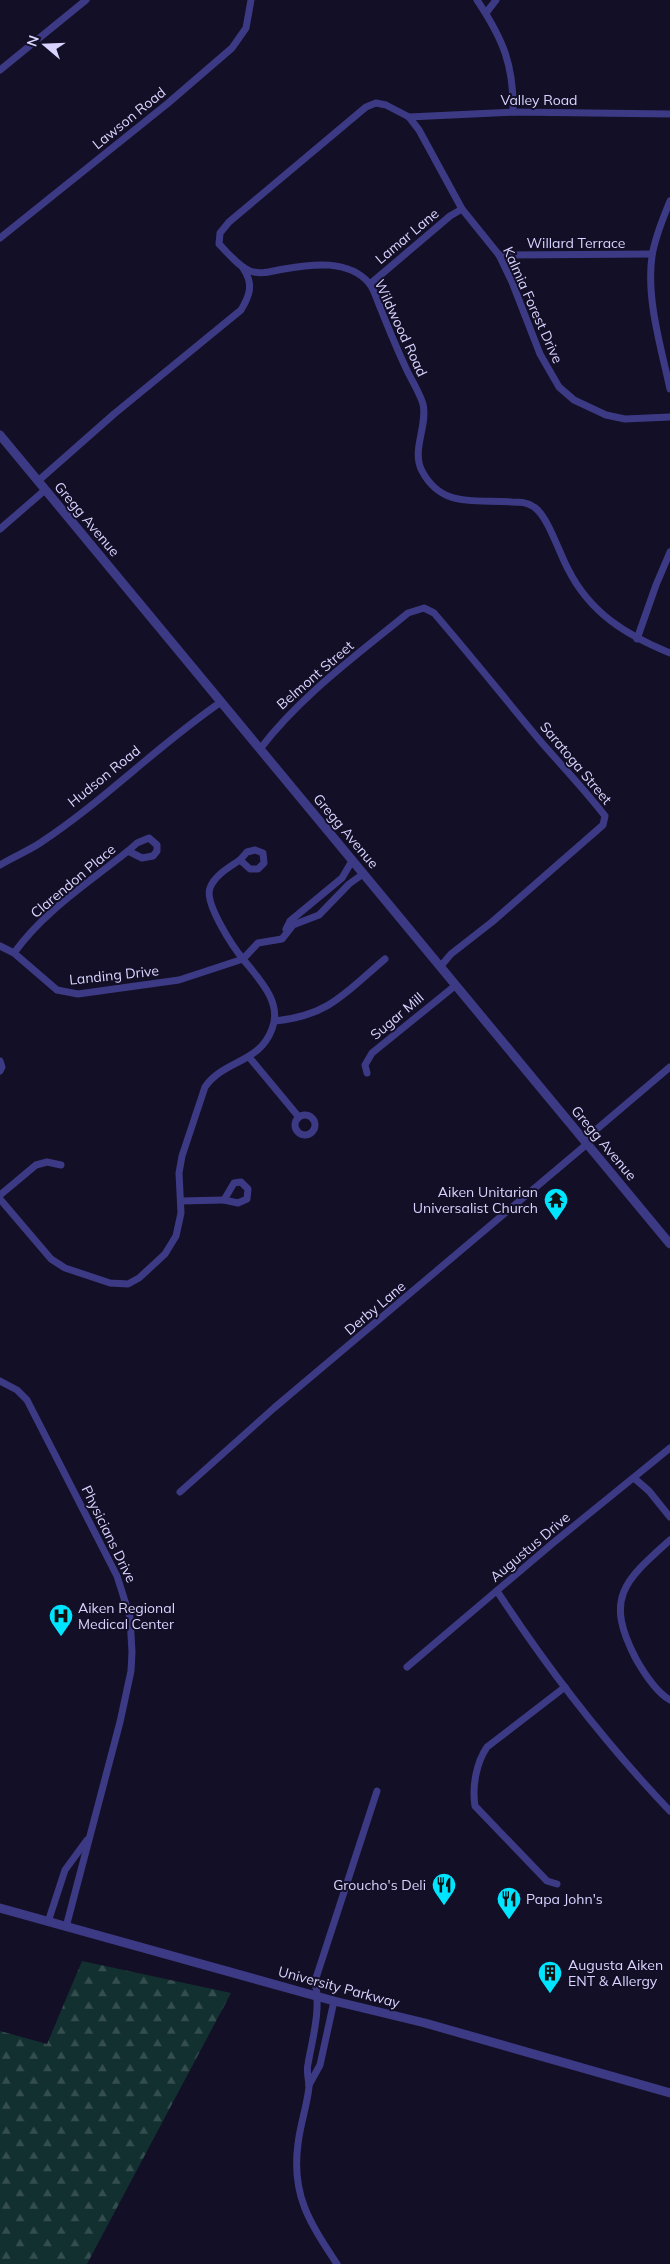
<svg xmlns="http://www.w3.org/2000/svg" width="670" height="2264" font-family="Mulish,sans-serif">
<defs>
<pattern id="forest-firs" width="22" height="20" patternUnits="userSpaceOnUse" patternTransform="scale(1.25)"><rect width="22" height="20" fill="#12302f"/><path d="M5 1l3.5 6h-7zM16 11l3.5 6h-7z" fill="#344d4e"/></pattern>
</defs>
<rect width="100%" height="100%" fill="#130f26"/>
<!-- forest -->
<polygon fill="url(#forest-firs)" points="82,1961 231,1993 87,2264 0,2264 0,2031 47,2044"/>
<g fill="none" stroke-linecap="round" stroke-linejoin="round">
<!-- minor -->
<g stroke="#3d3a85" stroke-width="7">
<path d="M477,0C503,39 514,65 513,112"/>
<polyline points="486,13 496,0"/>
<polyline points="0,70 86,0"/>
<polyline points="409,117 513,112 670,114"/>
<path d="M670,201C663,218 655,237 652,256C646,299 661,347 670,389"/>
<polyline points="0,238 167,104 232,48 246,28 251,0"/>
<polyline points="499,255 652,254"/>
<polyline points="370,284 450,216 462,209"/>
<path d="M670,417L625,419L606,415L574,400L559,387L540,354L512,282L499,255L462,209L419,130L409,117L386,105L376,103L366,107L229,222L220,233L219,244C228,253 238,266 250,271C262,275 272,271 284,269C312,264 348,259 369,283C374,289 377,300 380,307C388,327 396,347 405,366C410,378 419,391 423,404C428,426 411,450 422,471C442,509 476,499 512,502C520,502 527,502 534,507C548,516 559,553 568,569C590,613 626,635 670,653"/>
<path d="M38,481L114,414L241,310C250,295 254,284 243,268"/>
<polyline points="0,529 45,490"/>
<polyline points="637,639 656,585 670,552"/>
<path d="M260,749C300,696 357,655 408,613L424,608L434,613C471,656 506,700 542,743C563,767 585,790 605,816L603,825L492,922L451,954L440,967"/>
<polygon points="149,838 157,845 157,851 153,856 142,858 128,851 137,843"/>
<polygon points="255,850 263,853 264,863 258,869 250,869 240,860 247,852"/>
<path d="M0,865C13,857 28,851 40,843C104,801 158,745 221,702"/>
<polyline points="286,929 290,921 342,878 352,861"/>
<polyline points="0,946 14,953 57,990 78,994 179,980 243,959 258,943 282,939 293,925 319,915 349,884 363,874"/>
<path d="M14,953C43,912 89,882 128,851"/>
<path d="M275,1021C329,1016 346,992 385,959"/>
<polyline points="249,1057 298,1116"/>
<polyline points="0,1061 2,1067 0,1071"/>
<polyline points="367,1073 365,1065 372,1053 456,985"/>
<circle cx="305" cy="1125" r="10"/>
<polyline points="584,1140 670,1067"/>
<polygon points="241,1182 248,1189 247,1199 238,1203 224,1200 234,1183"/>
<polyline points="0,1195 36,1165 47,1162 61,1165"/>
<path d="M0,1199L51,1259L65,1268L110,1283L128,1284L139,1278L165,1254L176,1236L181,1213L179,1173L182,1156L205,1087C225,1059 259,1064 272,1029C283,1002 258,978 243,959C233,947 204,903 210,888C214,876 229,867 240,860"/>
<polyline points="181,1201 224,1200"/>
<polyline points="0,1381 17,1390 27,1400 117,1576 130,1617 132,1652 131,1671 120,1722 66,1927"/>
<polyline points="634,1478 649,1491 670,1517"/>
<polyline points="180,1492 274,1408 587,1144"/>
<path d="M670,1540C624,1581 604,1598 636,1659C644,1673 656,1692 670,1700"/>
<path d="M497,1591C548,1669 605,1743 670,1811"/>
<polyline points="407,1667 553,1543 670,1448"/>
<path d="M557,1884L547,1881L475,1806C472,1787 476,1763 487,1747L565,1687"/>
<polyline points="48,1922 65,1870 87,1840"/>
<polyline points="309,2085 320,2065 334,2001"/>
<path d="M337,2264C310,2223 291,2195 298,2144C300,2125 307,2106 309,2087C309,2080 306,2072 308,2064C313,2036 321,2010 315,1981L377,1791"/>
</g>
<!-- tertiary -->
<g stroke="#3d3a85" stroke-width="9">
<polyline points="0,435 670,1244"/>
<polyline points="0,1908 334,2001 425,2023 670,2093"/>
</g>
</g>
<!-- icons -->
<defs>
<symbol id="temple-pin" viewBox="-11 -11 22 30"><path d="M0 17L-7.5 6A9.5 9.5 0 1 1 7.5 6Z" fill="#00e5ff" stroke="#130f26"/><path d="M0-6L5-2H3V0L6.5 2.5H4V6H1.5V3h-3V6H-4V2.5H-6.5L-3 0V-2H-5Z" fill="#111"/></symbol>
<symbol id="hospital-pin" viewBox="-11 -11 22 30"><path d="M0 17L-7.5 6A9.5 9.5 0 1 1 7.5 6Z" fill="#00e5ff" stroke="#130f26"/><path d="M-5-5h3v3.5h4V-5h3V5h-3V1.5h-4V5h-3Z" fill="#111"/></symbol>
<symbol id="restaurant-pin" viewBox="-11 -11 22 30"><path d="M0 17L-7.5 6A9.5 9.5 0 1 1 7.5 6Z" fill="#00e5ff" stroke="#130f26"/><path d="M-5-6h1v4h1v-4h1v4h1v-4h1v5L-1.5 .5V6h-2V.5L-5-1ZM5-6V6H3V1.5H1.5Q1.5-4 5-6Z" fill="#111"/></symbol>
<symbol id="building-pin" viewBox="-11 -11 22 30"><path d="M0 17L-7.5 6A9.5 9.5 0 1 1 7.5 6Z" fill="#00e5ff" stroke="#130f26"/><path d="M-4-6H4V6H1V3H-1V6H-4ZM-2.5-4.3h1.7v1.8h-1.7ZM.8-4.3h1.7v1.8H.8ZM-2.5-1h1.7V.8h-1.7ZM.8-1h1.7V.8H.8Z" fill="#111"/></symbol>
</defs>
<g fill-rule="evenodd">
<use href="#temple-pin" x="542" y="1186" width="28" height="38"/>
<use href="#hospital-pin" x="47" y="1602" width="28" height="38"/>
<use href="#restaurant-pin" x="430" y="1871" width="28" height="38"/>
<use href="#restaurant-pin" x="495" y="1885" width="28" height="38"/>
<use href="#building-pin" x="536" y="1959" width="28" height="38"/>
</g>
<g text-anchor="middle" dominant-baseline="central" stroke-width="4" stroke-linejoin="round" paint-order="stroke">
<!-- street labels -->
<g font-size="14" fill="#d9d4ff" stroke="#130f26">
<text x="539" y="100">Valley Road</text>
<text transform="translate(129 118) rotate(-39)">Lawson Road</text>
<text transform="translate(407 236) rotate(-40)">Lamar Lane</text>
<text x="576" y="243">Willard Terrace</text>
<text transform="translate(533 305) rotate(66)">Kalmia Forest Drive</text>
<text transform="translate(401 328) rotate(65)">Wildwood Road</text>
<text transform="translate(87 519) rotate(50)">Gregg Avenue</text>
<text transform="translate(315 675) rotate(-41)">Belmont Street</text>
<text transform="translate(576 763) rotate(50)">Saratoga Street</text>
<text transform="translate(104 776) rotate(-39)">Hudson Road</text>
<text transform="translate(346 831) rotate(50)">Gregg Avenue</text>
<text transform="translate(73 881) rotate(-40)">Clarendon Place</text>
<text transform="translate(114 975) rotate(-6)">Landing Drive</text>
<text transform="translate(397 1016) rotate(-40)">Sugar Mill</text>
<text transform="translate(604 1143) rotate(50)">Gregg Avenue</text>
<text transform="translate(375 1308) rotate(-40)">Derby Lane</text>
<text transform="translate(109 1534) rotate(64)">Physicians Drive</text>
<text transform="translate(530 1547) rotate(-40)">Augustus Drive</text>
<text transform="translate(339 1987) rotate(15)">University Parkway</text>
</g>
<!-- poi labels -->
<g font-size="14" fill="#d9d4ff" stroke="#130f26" text-anchor="start">
<text x="538" y="1192" text-anchor="end">Aiken Unitarian<tspan x="538" dy="16">Universalist Church</tspan></text>
<text x="78" y="1608">Aiken Regional<tspan x="78" dy="16">Medical Center</tspan></text>
<text x="426" y="1885" text-anchor="end">Groucho's Deli</text>
<text x="526" y="1899">Papa John's</text>
<text x="568" y="1965">Augusta Aiken<tspan x="568" dy="16">ENT &amp; Allergy</tspan></text>
</g>
</g>
<!-- north arrow -->
<g transform="translate(45 45) rotate(289)" stroke="#130f26" stroke-width="4" paint-order="stroke">
<path d="M0-4L9 19L0 12L-9 19Z" fill="#d9d4ff"/>
<text y="-8" font-size="14" font-weight="bold" text-anchor="middle" fill="#d9d4ff">N</text>
</g>
</svg>
